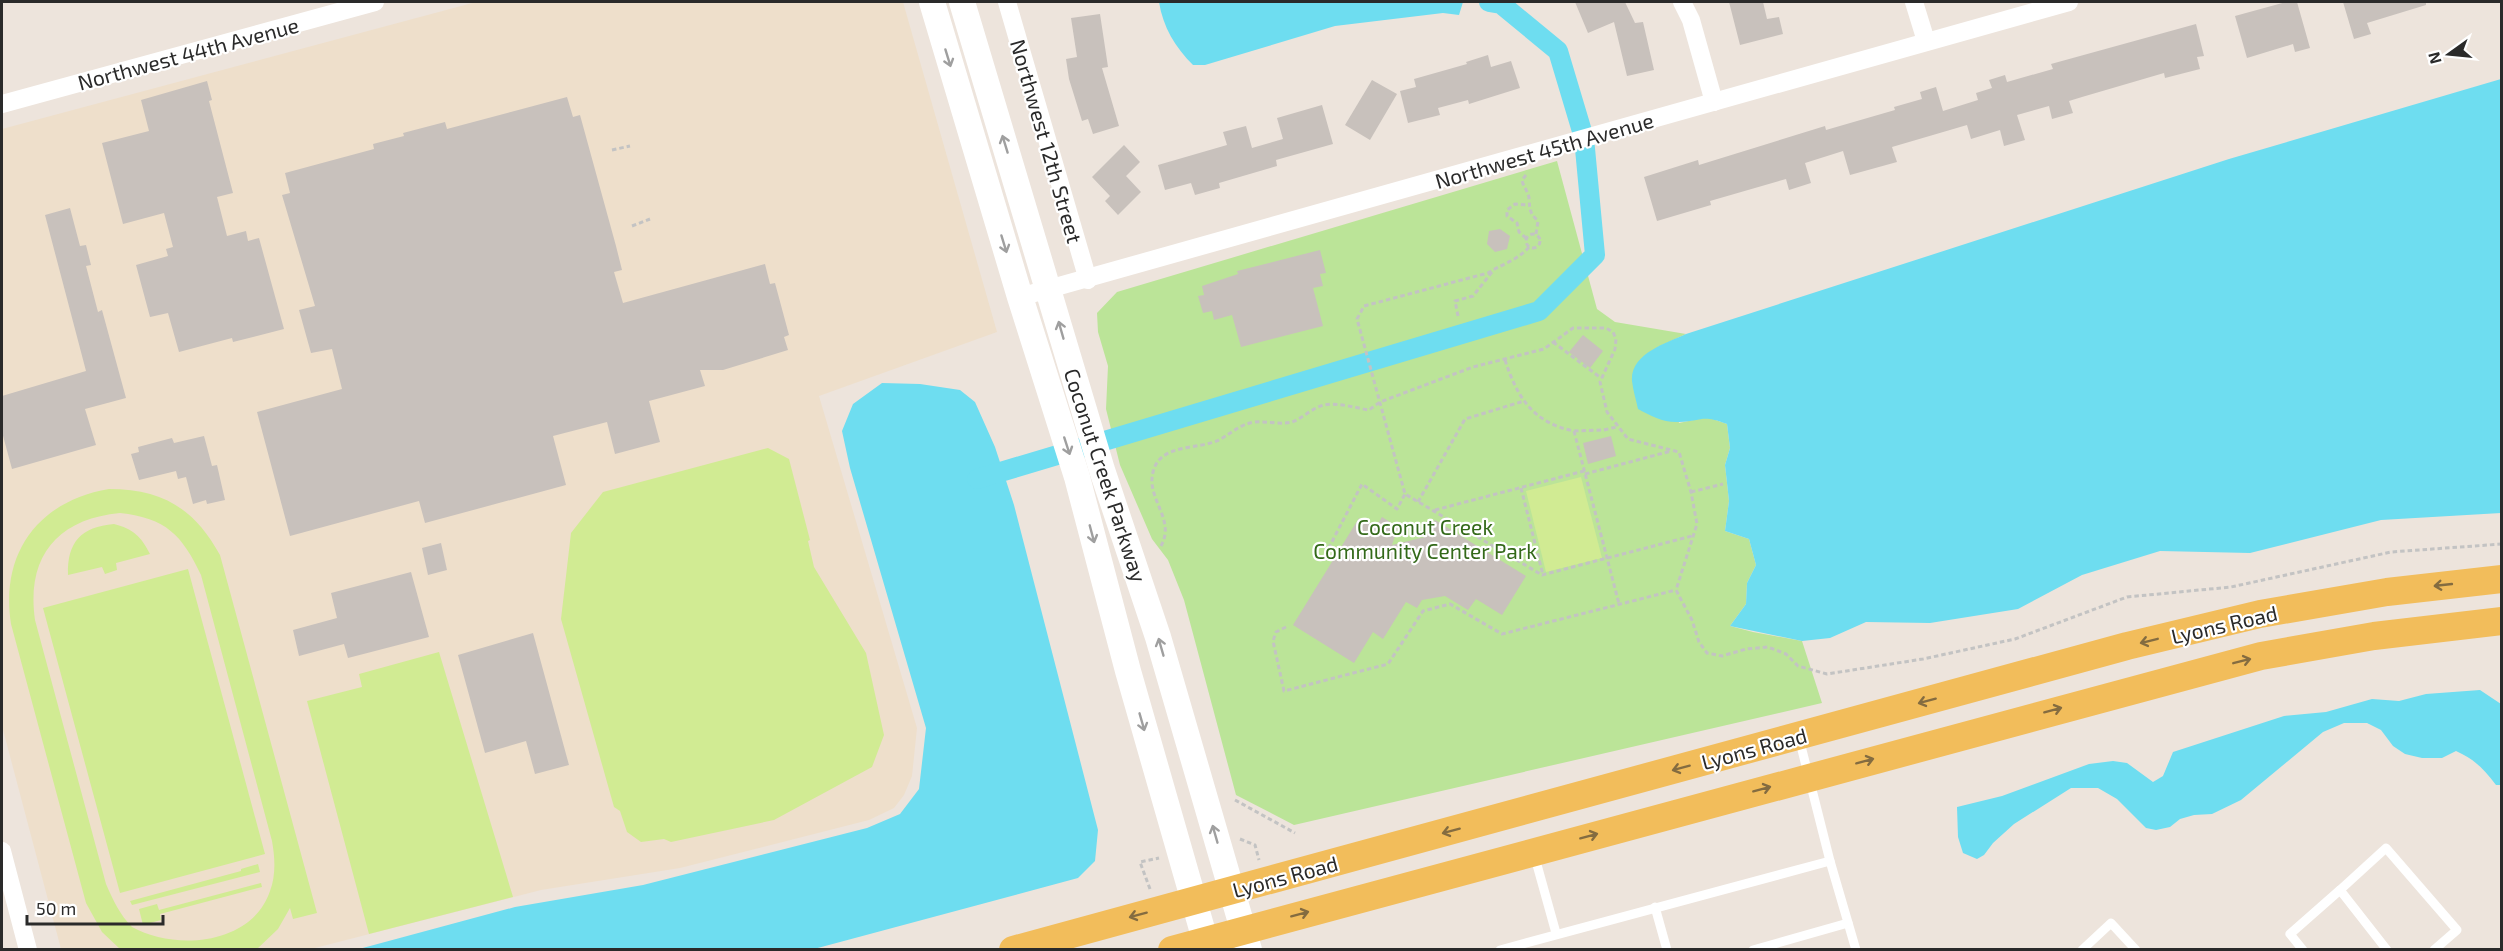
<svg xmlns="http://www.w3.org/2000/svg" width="2503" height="951" font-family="'Exo 2',sans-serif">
<rect width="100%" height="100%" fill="#ede4dc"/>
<!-- education -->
<polygon fill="#eedfcb" points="476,2 903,2 997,332 819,396 917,728 912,776 904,795 894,808 869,820 680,868 541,890 311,949 61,949 2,726 2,129"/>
<!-- green -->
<polygon fill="#bbe498" points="1557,161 1597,309 1615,322 1686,334 1658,347 1679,423 1707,417 1727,424 1730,448 1725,465 1729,501 1725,531 1749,539 1756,565 1747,583 1746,604 1730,626 1753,632 1802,641 1822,703 1294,825 1236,795 1184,600 1168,560 1152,539 1120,465 1106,409 1108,366 1098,332 1097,313 1117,292"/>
<!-- pitch -->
<g fill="#d1eb93" fill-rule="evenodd">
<polygon points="768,448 789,459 810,540 808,541 814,567 866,653 884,735 872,767 774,820 671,842 664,839 641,842 627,832 620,811 614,807 561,619 571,533 603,492"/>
<polygon points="1581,477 1602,558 1546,572 1526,491"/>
<path d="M109,489C162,489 194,508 220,555L317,913L293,919L290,908L278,929L257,949H120L102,932L86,903L11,624C0,552 39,501 109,489ZM120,513C166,518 182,535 201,575L272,841C275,858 276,875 270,891C252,945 175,951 132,927C120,915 113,900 106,884L35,620C26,557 57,519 120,513Z"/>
<path d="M114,524C133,529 141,536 150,554L116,563L117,570L105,574L102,567L68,575C67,542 81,527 114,524Z"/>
<polygon points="188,569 265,854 120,893 43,608"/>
<polygon points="439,652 513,897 369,934 307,701 362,687 359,674"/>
<polygon points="258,864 260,872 132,905 130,901 241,871 241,869"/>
<polygon points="261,883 262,887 160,914 161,920 143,925 139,909 157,904 159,910"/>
</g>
<!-- water -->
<g fill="#6eddf0">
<path d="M1159,2H1463L1459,15L1443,13L1335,26L1205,65H1193C1175,47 1163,27 1159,2Z"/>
<path d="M2501,79V513L2381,520L2250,553L2160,551L2082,575L2018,609L1930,623L1866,622L1830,638L1802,641L1730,626L1746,604L1747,583L1756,565L1749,539L1725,531L1729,501L1725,465L1730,448L1727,424C1701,414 1703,421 1679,422C1664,423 1651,416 1638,409C1636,400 1633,390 1632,381C1630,354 1666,343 1686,334L2229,159Z"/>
<polygon points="882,383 920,384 960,390 975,402 995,447 1014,505 1098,830 1095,861 1078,878 814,949 359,949 515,907 643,885 867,828 900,814 919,789 926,728 850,468 842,431 853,404"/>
<path d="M2480,690L2501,704V785H2496C2484,769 2474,759 2456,751L2442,758H2422L2405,754L2393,746L2381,730L2367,723H2344L2323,732L2241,800L2212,814L2194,815L2180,819L2170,827L2156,830L2146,828L2117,799L2098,788H2071L2014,824L1993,843L1984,855L1977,859L1963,853L1958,837L1957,807L2002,796L2089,764L2113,761L2127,763L2153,782L2163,776L2173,752L2284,716L2326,712L2372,699L2399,701L2426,694Z"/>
</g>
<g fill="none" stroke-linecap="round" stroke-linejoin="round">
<!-- canal -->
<polyline stroke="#6eddf0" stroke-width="20" points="977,479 1539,311 1595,255 1584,138 1558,51 1501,4 1489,2"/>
</g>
<!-- building -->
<g fill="#c8c1bc">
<polygon points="1575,2 1625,2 1635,23 1643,22 1654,70 1627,76 1614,22 1588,33"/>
<polygon points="1729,2 1763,2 1767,19 1779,17 1783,34 1740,45"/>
<polygon points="2286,2 2297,2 2310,48 2295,52 2293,44 2247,58 2235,16"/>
<polygon points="2343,2 2426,2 2426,5 2367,23 2371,34 2354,39"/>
<polygon points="1100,14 1108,67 1102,68 1119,126 1093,134 1088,119 1082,121 1069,79 1066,59 1077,57 1071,18"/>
<polygon points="2196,24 2204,56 2197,57 2200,69 2165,78 2164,73 2082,97 2069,101 2073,113 2052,119 2049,106 2017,115 2025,140 2004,146 2000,130 1971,139 1967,125 1892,147 1897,162 1850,175 1843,151 1805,163 1811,183 1789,190 1786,179 1710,201 1711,205 1657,221 1644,177 1698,160 1699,165 1825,126 1826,130 1895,110 1894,107 1922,99 1920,92 1936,87 1943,111 1978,100 1976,93 1992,88 1989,80 2005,75 2007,82 2053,69 2051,64"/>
<polygon points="1488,55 1491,67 1511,61 1520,88 1469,104 1468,100 1438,108 1440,115 1408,123 1400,91 1416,87 1414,79 1467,64 1466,62"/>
<polygon points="1372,80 1397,94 1370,140 1345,125"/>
<polygon points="207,81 212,100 209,101 233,193 217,197 227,236 246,231 248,241 259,238 284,329 233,342 232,338 179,352 168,313 150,317 136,265 168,256 166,249 173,247 164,213 123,224 102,143 149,131 141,100"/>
<polygon points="567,97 573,117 580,115 616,246 622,270 614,272 623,303 765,264 770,284 775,283 789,335 784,337 788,350 723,370 700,370 705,386 649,401 660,442 615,454 607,422 553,436 566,485 425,523 419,501 290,536 257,412 342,389 332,349 311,353 299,310 315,306 282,195 290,193 285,173 374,149 373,144 404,136 403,133 445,122 447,129"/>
<polygon points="1322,105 1333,144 1276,160 1277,166 1219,183 1220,188 1195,195 1191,183 1165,190 1158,165 1227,145 1223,132 1246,126 1252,148 1283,139 1277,118"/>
<polygon points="1124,145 1140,162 1126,176 1141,192 1118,215 1105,201 1110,196 1092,177"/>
<polygon points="70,208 80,246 86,245 91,265 86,266 98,312 102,310 126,398 85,409 96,445 12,469 2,432 2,396 86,371 45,215"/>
<polygon points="1500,229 1510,236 1507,249 1495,252 1487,244 1489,231"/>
<polygon points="1320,250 1326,273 1320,274 1323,286 1313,288 1323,326 1241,347 1232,315 1214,320 1212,311 1203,313 1198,296 1204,295 1202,286 1238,274 1237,271"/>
<polygon points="1583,335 1603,351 1590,368 1569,352"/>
<polygon points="204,436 212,466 217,465 225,500 207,504 206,500 193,504 186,477 178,479 176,471 139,480 131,454 139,452 138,447 172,438 174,443"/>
<polygon points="1611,436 1616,456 1588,464 1583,443"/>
<polygon points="1382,517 1398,527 1392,545 1425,537 1435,520 1526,576 1502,615 1476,599 1468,610 1445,596 1422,600 1417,608 1406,602 1383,639 1373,632 1354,663 1293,625 1359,518 1375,528"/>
<polygon points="441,543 447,570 428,575 422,548"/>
<polygon points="411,572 429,637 348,658 344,644 299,656 293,630 337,618 331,593"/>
<polygon points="533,633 569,765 535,774 526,741 485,753 458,655"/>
</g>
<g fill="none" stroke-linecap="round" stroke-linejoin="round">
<!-- path -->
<g stroke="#c3c3c3" stroke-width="3" stroke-dasharray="4.5 3" stroke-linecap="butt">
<polyline points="612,150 630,146"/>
<path d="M1526,175L1522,180C1523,187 1529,192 1529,199C1530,210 1529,212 1538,221L1536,234"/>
<polyline points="632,226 650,219"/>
<circle cx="1533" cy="241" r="7"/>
<polyline points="1526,238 1519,232 1517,223 1507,216 1507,210 1515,204 1528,205"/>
<path d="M1529,247C1518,260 1502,264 1488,273L1364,306L1357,319L1405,494L1542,575L1692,536"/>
<polyline points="1458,316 1455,301 1473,296 1492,272"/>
<polyline points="1553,342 1601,378"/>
<path d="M1505,360C1517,397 1533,423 1574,431L1619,604"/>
<polyline points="1574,431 1604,430 1616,427"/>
<polyline points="1585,474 1671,451"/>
<polyline points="1521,488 1543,575"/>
<polyline points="1691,492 1723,484"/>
<polyline points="1418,502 1465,419 1524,401"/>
<polyline points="1435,510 1584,471"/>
<path d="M1161,546C1176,519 1146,499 1153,472C1160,443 1198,450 1219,440C1232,433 1240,424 1255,422C1267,421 1281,425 1292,422C1303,418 1312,408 1324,405C1337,402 1356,408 1369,410L1380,402L1473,367L1544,349L1573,328H1606L1613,332L1616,339L1615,349L1600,382L1607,412L1628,439L1679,452L1691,492L1697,524L1676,590L1692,620L1699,642L1707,653L1722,656L1746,649L1768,647L1786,654L1798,666L1827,674L1923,659L2015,639L2127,597L2231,587L2391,552L2502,544"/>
<polyline points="1325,555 1362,484 1397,509 1405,494"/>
<polyline points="1286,627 1276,632 1273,641 1284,691 1388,664 1423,611 1450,604 1502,634 1676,590"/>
<polyline points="1235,800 1295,833"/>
<polyline points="1240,839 1255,845 1259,860"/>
<polyline points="1150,889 1140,862 1159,858"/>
</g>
<!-- lane -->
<g stroke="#fff" stroke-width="9">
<polyline points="1799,738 1830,861"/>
<polyline points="1534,854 1556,933"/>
<polyline points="2340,890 2386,848 2457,930 2434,950"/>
<polyline points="1655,907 1667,950"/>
<polyline points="1500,950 1830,861 1856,950"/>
<polyline points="1753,950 1848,923"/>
<polyline points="2082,950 2111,923 2136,950"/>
<polyline points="2303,950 2290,934 2340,890 2387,950"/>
</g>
<!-- street -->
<g stroke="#fff" stroke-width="18">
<polyline points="1007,2 1088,280"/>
<polyline points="1682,2 1691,20 1714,102"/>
<polyline points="1914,2 1926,41"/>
<polyline points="2,104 375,2"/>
<polyline points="1020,297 2069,2"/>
<polyline points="2,851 28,950"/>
</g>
<!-- secondary -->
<g stroke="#fff" stroke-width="26">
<polyline points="932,2 1020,297 1077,477 1128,671 1208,950"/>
<polyline points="962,2 1102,470 1158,637 1249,950"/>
</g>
<!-- primary -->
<g stroke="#f2bd5b" stroke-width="28">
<polyline points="1013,950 2127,646 2260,614 2387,592 2502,579"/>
<polyline points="1172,950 2261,656 2374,636 2502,621"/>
</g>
</g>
<!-- one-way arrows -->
<defs><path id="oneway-shaft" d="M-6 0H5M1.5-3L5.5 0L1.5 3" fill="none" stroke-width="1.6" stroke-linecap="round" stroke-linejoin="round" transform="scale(1.5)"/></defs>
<g stroke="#9f9f9f">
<use href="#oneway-shaft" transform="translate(948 58) rotate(73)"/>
<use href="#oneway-shaft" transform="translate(1005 144) rotate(-107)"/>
<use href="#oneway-shaft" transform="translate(1004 244) rotate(73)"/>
<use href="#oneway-shaft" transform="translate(1061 330) rotate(-106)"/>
<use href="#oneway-shaft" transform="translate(1067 446) rotate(72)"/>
<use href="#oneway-shaft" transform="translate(1092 534) rotate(75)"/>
<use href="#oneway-shaft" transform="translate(1161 647) rotate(-106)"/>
<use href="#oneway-shaft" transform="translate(1142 722) rotate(74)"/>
<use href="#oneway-shaft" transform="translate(1215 834) rotate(-106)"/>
</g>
<g stroke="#846c40">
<use href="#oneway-shaft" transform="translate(2443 585) rotate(174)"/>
<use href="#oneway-shaft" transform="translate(2149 641) rotate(166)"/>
<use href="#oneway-shaft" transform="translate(2242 661) rotate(-14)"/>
<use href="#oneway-shaft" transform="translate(1927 701) rotate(165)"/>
<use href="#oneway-shaft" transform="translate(2053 710) rotate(-15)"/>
<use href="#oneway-shaft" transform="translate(1865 761) rotate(-15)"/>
<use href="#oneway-shaft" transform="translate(1681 768) rotate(165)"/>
<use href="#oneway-shaft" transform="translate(1762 789) rotate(-15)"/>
<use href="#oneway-shaft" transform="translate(1451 831) rotate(165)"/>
<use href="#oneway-shaft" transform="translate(1589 836) rotate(-15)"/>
<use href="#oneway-shaft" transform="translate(1300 914) rotate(-15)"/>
<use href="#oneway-shaft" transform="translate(1138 915) rotate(165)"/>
</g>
<g text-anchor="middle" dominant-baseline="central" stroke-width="4.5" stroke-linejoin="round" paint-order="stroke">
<!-- street labels -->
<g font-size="21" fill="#2a2a2a" stroke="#fff">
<text transform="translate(188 53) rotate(-15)">Northwest 44th Avenue</text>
<text transform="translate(1047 141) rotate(74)">Northwest 12th Street</text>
<text transform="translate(1544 150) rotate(-16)">Northwest 45th Avenue</text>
<text transform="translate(1106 475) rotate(72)">Coconut Creek Parkway</text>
<text transform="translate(2224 624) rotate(-13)">Lyons Road</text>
<text transform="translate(1754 748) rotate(-15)">Lyons Road</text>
<text transform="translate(1285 876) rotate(-15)">Lyons Road</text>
</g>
<!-- park labels -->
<g font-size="21" fill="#336919" stroke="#fff">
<text x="1425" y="526">Coconut Creek<tspan x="1425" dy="24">Community Center Park</tspan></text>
</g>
</g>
<!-- border -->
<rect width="2503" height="951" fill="none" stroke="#2a2a2a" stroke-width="6"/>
<!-- north arrow -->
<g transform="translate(2449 54) rotate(255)" stroke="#ffffff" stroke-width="4.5" paint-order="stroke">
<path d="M0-4.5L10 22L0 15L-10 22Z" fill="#2a2a2a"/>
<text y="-9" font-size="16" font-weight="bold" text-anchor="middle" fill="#2a2a2a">N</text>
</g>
<!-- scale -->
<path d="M27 915v9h136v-9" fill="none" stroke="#2a2a2a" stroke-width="3"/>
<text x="36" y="915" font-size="18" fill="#2a2a2a" stroke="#ffffff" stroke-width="4.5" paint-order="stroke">50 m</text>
</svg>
